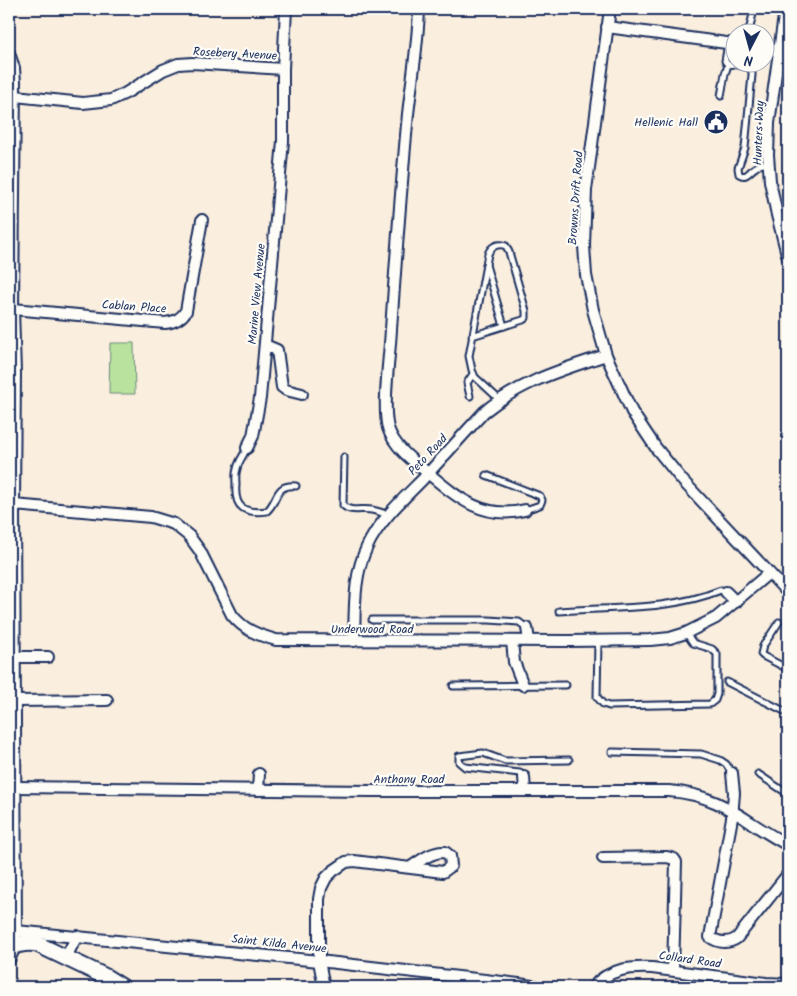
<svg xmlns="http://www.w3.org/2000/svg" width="797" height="996" font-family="Kalam,sans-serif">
<rect width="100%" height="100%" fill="#faeede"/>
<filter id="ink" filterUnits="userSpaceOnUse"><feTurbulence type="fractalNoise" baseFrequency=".02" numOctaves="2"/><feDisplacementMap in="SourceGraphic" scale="10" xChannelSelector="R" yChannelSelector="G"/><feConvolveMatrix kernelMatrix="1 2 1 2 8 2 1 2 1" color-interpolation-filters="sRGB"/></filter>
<g filter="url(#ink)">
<!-- green -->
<polygon fill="#b9e29e" stroke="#6a887e" points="110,343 134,343 135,394 109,394"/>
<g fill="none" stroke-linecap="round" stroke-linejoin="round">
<defs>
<g id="lane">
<polyline points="749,32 754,9"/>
<polyline points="728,44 725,61 728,65"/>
<path d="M721,96L725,74L728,65L734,64L748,67L752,71V75L745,148L738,168L739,174C747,179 749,171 756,167C760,164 764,164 768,163"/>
<polyline points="486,265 504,326"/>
<path d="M472,336L523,320L526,318V311L509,252L506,246C498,243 491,246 488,254L469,356L472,370L475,377L500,400"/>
<polyline points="470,396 467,383 473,374"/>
<path d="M247,448C244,455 238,462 237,469C235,474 236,480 236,485C234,508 245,514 267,511C279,500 274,484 296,486"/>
<path d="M344,457L343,505C350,513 362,508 372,510C377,511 383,513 389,515"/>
<polyline points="486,475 540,496 542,500 540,505 525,510"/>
<path d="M559,611C613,607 669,611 721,590L726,592"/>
<polyline points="372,620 489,620 519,622 527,628"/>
<polyline points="779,622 763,646 761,654 763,656 788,669"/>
<polyline points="598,641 597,697 603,704 609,706 710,704 715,700 717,694 717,654 712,649 693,643 686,633"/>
<polyline points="727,682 788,713"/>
<polyline points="453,686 566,685"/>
<polyline points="612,752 701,754 720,760 726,764 732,773"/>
<polyline points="758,774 788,794"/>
<polyline points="524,777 520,773 465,767 459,762 459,756 483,753 505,761 569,760"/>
</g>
<g id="street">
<path d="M419,9C418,44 412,79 408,114C401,186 396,258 391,329C390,354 382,406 388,428C394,447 413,461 428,473C458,498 483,520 525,510"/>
<polyline points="610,9 586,190 584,246 586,275 593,310 606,355 632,412 656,448 682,480 788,593"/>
<polyline points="785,9 769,123 768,155 770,181 777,215 788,258"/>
<polyline points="607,27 734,44"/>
<polyline points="748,32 749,32"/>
<polyline points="764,48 788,52"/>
<polyline points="9,53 14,68 15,82 13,309 15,373 14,505 16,931 16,945 9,960"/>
<polyline points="15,96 83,103 111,100 126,93 163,70 178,64 193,63 283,69"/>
<path d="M13,309L165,323C175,322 181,319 186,311L202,220"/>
<polyline points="265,345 277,350 282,387 286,390 302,394"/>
<polyline points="247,448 253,436 260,398 283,141 283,69 286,9"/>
<path d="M14,505L151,517L174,524L189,536L200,551L232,615C244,630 258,635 276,640L569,641L650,640L670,638L686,633L716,618L769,573"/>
<polyline points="726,592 736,602"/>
<polyline points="527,628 529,640"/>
<path d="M354,641C355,610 353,576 367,547C379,521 402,500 422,480C443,457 463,435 484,412C522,381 561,370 606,355"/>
<polyline points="512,641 514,662 523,685"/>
<polyline points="15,657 48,657"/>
<polyline points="15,701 107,700"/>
<path d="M732,773L734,793L732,818L710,937C718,943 729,944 737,938L788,874"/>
<polyline points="524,777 525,791"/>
<path d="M15,787L370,791H669C723,795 744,822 788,845"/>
<polyline points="258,790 259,774"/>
<polyline points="603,858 667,857 674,859 676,862 673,970"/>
<polyline points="16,931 319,961 519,984 538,987"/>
<polyline points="66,957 77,936"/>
<path d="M324,987L319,961V899L321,888L326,878L333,871L346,862L354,861L443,872L451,866L450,856L445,852C433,851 421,860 411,867"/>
<path d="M593,987C609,969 629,967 652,968L766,983L788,984"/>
</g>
<path id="secondary" d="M9,948C18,944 27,942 37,944L106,977L122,987"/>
</defs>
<!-- lane casing -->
<use href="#lane" stroke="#1b2f5e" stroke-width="9"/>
<!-- street casing -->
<use href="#street" stroke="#1b2f5e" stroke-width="14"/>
<!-- secondary casing -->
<use href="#secondary" stroke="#1b2f5e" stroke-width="19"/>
<!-- lane -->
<use href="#lane" stroke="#fdfcf7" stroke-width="5"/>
<!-- street -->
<use href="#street" stroke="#fdfcf7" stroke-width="10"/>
<!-- secondary -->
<use href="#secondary" stroke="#fdfcf7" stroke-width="15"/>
</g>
</g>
<!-- icons -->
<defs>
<symbol id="civic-disc" viewBox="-11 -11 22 22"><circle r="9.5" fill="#1b2f5e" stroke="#fdfcf7"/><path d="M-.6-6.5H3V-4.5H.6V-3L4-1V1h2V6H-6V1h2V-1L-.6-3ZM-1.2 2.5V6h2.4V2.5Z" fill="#fff"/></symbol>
</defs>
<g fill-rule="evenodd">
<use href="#civic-disc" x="702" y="108" width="28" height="28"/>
</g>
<g text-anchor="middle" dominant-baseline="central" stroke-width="4.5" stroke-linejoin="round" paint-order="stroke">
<!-- street labels -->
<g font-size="12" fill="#1b2f5e" stroke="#fdfcf7">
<text transform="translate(235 54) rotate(3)">Rosebery Avenue</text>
<text transform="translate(759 133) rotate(-88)">Hunters Way</text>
<text transform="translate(576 198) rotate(-86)">Browns Drift Road</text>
<text transform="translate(257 294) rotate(-85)">Marine View Avenue</text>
<text transform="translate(134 307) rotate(4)">Cablan Place</text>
<text transform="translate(428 455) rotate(-47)">Peto Road</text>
<text x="372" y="629">Underwood Road</text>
<text x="409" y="779">Anthony Road</text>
<text transform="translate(279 944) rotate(6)">Saint Kilda Avenue</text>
<text transform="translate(690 960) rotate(8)">Collard Road</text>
</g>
<!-- poi labels -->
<g font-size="12" fill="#1b2f5e" stroke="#fdfcf7" text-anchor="end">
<text x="698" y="122">Hellenic Hall</text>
</g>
</g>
<!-- margin -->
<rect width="797" height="996" fill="none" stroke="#fdfcf7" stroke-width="30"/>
<rect x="15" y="15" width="767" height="966" fill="none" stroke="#1b2f5e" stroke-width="2" filter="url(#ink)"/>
<!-- north arrow -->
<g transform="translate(750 48) rotate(186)"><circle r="24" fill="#fdfcf7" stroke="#a3aaba"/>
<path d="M0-4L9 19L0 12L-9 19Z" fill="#1b2f5e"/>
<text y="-8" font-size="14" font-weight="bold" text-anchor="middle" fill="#1b2f5e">N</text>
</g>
</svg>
